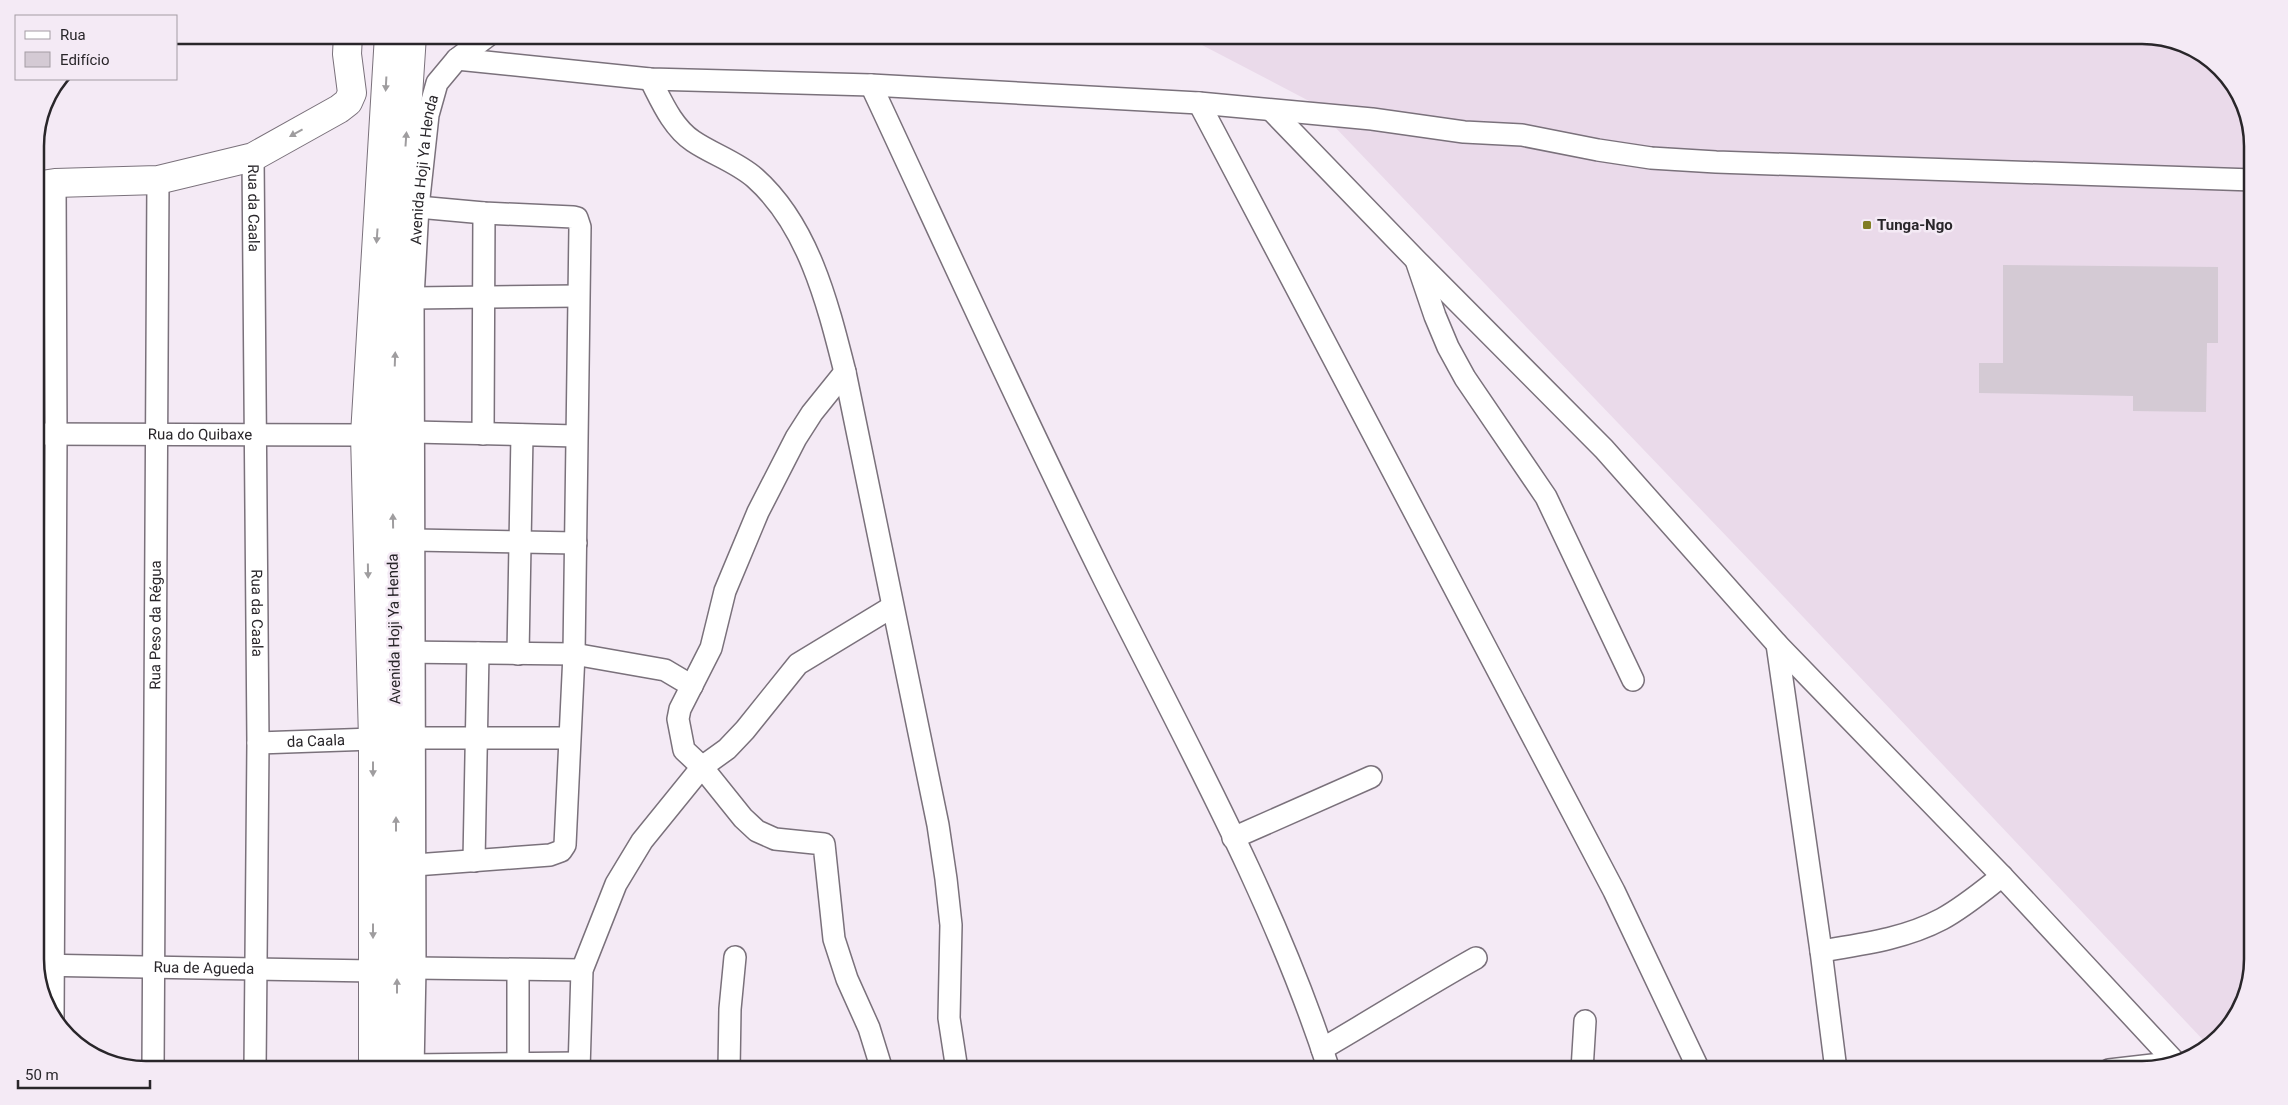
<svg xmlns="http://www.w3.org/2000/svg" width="2288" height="1105" font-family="Roboto,sans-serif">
<rect width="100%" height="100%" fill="#f4eaf5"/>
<!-- built -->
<polygon fill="#eadaea" points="1158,35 2142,35 2191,46 2234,84 2253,139 2253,959 2242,1008 2211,1043 2206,1043 1753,564 1311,102 1202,45"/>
<!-- building -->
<polygon fill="#d4cad4" points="2003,265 2218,267 2218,343 2207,343 2206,412 2133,411 2133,396 1979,393 1979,363 2003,363"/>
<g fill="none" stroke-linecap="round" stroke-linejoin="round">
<defs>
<g id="street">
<polyline points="457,59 650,79 871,85 1199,103 1372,119 1464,132 1522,135 1598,150 1651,158 1716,162 2253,180"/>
<path d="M650,79C661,100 672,127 693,141C712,154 737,162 755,178C809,226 828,305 845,372L938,825L946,879L951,925L949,1018L957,1070"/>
<path d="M871,85C948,250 1023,416 1104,579C1184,739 1274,899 1329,1070"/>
<polyline points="1199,103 1614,891 1699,1070"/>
<polyline points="1273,112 1417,261 1604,449 1777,644 2002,876 2174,1061"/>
<path id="s1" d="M253,157L258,743L255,1070"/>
<polyline points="1417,263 1435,316 1448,347 1465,378 1546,497 1633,680"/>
<polyline points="413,298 578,296"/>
<polyline points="845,372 812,413 796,438 758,512 725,591 711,648 680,709 678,719 684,750 702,767 743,818 757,831 775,839 824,844 834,939 847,979 869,1028 882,1070"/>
<polyline points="414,432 576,436"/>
<path id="s2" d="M35,434L365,435"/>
<polyline points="483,434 484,213"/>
<polyline points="414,540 576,543"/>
<polyline points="1777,644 1821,951 1836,1070"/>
<polyline points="400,652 574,654 665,670 692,686"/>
<polyline points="518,654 522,435"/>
<polyline points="414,738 569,738"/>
<path id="s3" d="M258,743L373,739"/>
<polyline points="1233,838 1371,777"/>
<polyline points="474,861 478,653"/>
<polyline points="415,865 550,855 561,851 565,845 574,654 580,227 577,218 573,217 484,213 418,207"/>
<path d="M1821,951C1863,944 1904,939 1942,919C1964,907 1983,891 2002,876"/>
<path id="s4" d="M35,965L373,971"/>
<polyline points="415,968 582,970"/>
<polyline points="53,1020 56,435 55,183"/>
<path d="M1322,1049C1374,1019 1424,987 1476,958"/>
<polyline points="518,1064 518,970"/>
<polyline points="413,1065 579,1063"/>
<path id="s5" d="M153,1070L158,180"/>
<path id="s6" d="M413,1070L415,968L413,298L418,207L428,115L437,83L457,59L489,35"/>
<polyline points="579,1070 582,970 616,884 642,841 702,767 727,749 745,730 798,664 892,607"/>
<polyline points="729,1070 730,1009 735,957"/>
<polyline points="1582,1070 1585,1021"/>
<polyline points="2109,1070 2161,1064"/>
</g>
<g id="secondary">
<polyline points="35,186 55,183 158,180 253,157 339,109 348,102 352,93 347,54 348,35"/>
<polyline points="373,1070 373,739 365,435 389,35"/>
<polyline points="397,1070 392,434 402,187 412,35"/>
</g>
</defs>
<!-- street casing -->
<use href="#street" stroke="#7a717b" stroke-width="24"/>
<!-- secondary casing -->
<use href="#secondary" stroke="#7a717b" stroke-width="30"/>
<!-- street -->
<use href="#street" stroke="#fff" stroke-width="21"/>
<!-- secondary -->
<use href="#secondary" stroke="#fff" stroke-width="28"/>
</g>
<!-- one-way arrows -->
<defs><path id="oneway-solid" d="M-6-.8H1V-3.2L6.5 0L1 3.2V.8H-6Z" transform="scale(1.25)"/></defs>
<g fill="#9f9d9f">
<use href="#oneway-solid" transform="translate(386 84) rotate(93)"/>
<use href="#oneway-solid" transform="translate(296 133) rotate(151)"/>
<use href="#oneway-solid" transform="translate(406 139) rotate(-86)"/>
<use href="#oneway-solid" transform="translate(377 236) rotate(94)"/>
<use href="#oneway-solid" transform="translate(395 359) rotate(-88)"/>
<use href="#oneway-solid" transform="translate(393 521) rotate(-91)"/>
<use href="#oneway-solid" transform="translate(368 571) rotate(89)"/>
<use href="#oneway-solid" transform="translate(373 769) rotate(90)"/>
<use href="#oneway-solid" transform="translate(396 824) rotate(-90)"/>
<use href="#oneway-solid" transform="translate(373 931) rotate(90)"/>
<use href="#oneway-solid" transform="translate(397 986) rotate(-90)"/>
</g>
<!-- markers -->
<rect fill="#817d24" stroke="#f4eaf5" stroke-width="2" x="1862" y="220" width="10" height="10" rx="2.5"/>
<g text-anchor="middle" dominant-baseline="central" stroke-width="5" stroke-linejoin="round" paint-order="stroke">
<!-- street labels -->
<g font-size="15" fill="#29262a" stroke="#f4eaf5">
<text stroke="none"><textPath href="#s6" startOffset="901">Avenida Hoji Ya Henda</textPath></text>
<text stroke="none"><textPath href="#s1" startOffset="51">Rua da Caala</textPath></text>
<text stroke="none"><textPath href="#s2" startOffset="165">Rua do Quibaxe</textPath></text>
<text stroke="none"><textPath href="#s1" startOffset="456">Rua da Caala</textPath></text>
<text stroke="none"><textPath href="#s5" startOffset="445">Rua Peso da Régua</textPath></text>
<text transform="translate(394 629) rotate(-91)">Avenida Hoji Ya Henda</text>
<text stroke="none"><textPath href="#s3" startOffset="58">da Caala</textPath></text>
<text stroke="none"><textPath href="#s4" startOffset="169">Rua de Agueda</textPath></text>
</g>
<!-- poi labels -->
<g font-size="15" font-weight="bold" fill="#29262a" stroke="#f4eaf5" text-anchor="start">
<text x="1877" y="225">Tunga-Ngo</text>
</g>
</g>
<!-- crop -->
<path d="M0 0H2288V1105H0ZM146 44H2142A102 102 0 0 1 2244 146V959A102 102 0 0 1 2142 1061H146A102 102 0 0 1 44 959V146A102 102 0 0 1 146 44Z" fill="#f4eaf5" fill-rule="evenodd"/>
<path fill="none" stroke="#29262a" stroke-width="2.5" d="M146 44H2142A102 102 0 0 1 2244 146V959A102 102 0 0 1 2142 1061H146A102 102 0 0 1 44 959V146A102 102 0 0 1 146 44Z"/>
<!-- legend -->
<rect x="15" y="15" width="162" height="65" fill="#f4eaf5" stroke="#a39ca4"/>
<rect x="25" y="31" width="25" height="8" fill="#ffffff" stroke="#a39ca4"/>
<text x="60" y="40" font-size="15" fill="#29262a">Rua</text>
<rect x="25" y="52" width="25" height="15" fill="#d4cad4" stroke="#a39ca4"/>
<text x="60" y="65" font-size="15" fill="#29262a">Edifício</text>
<!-- scale -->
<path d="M18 1080v8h132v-8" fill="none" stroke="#29262a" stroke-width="2.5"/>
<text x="25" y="1080" font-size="15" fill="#29262a" stroke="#f4eaf5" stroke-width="4" paint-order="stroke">50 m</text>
</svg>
